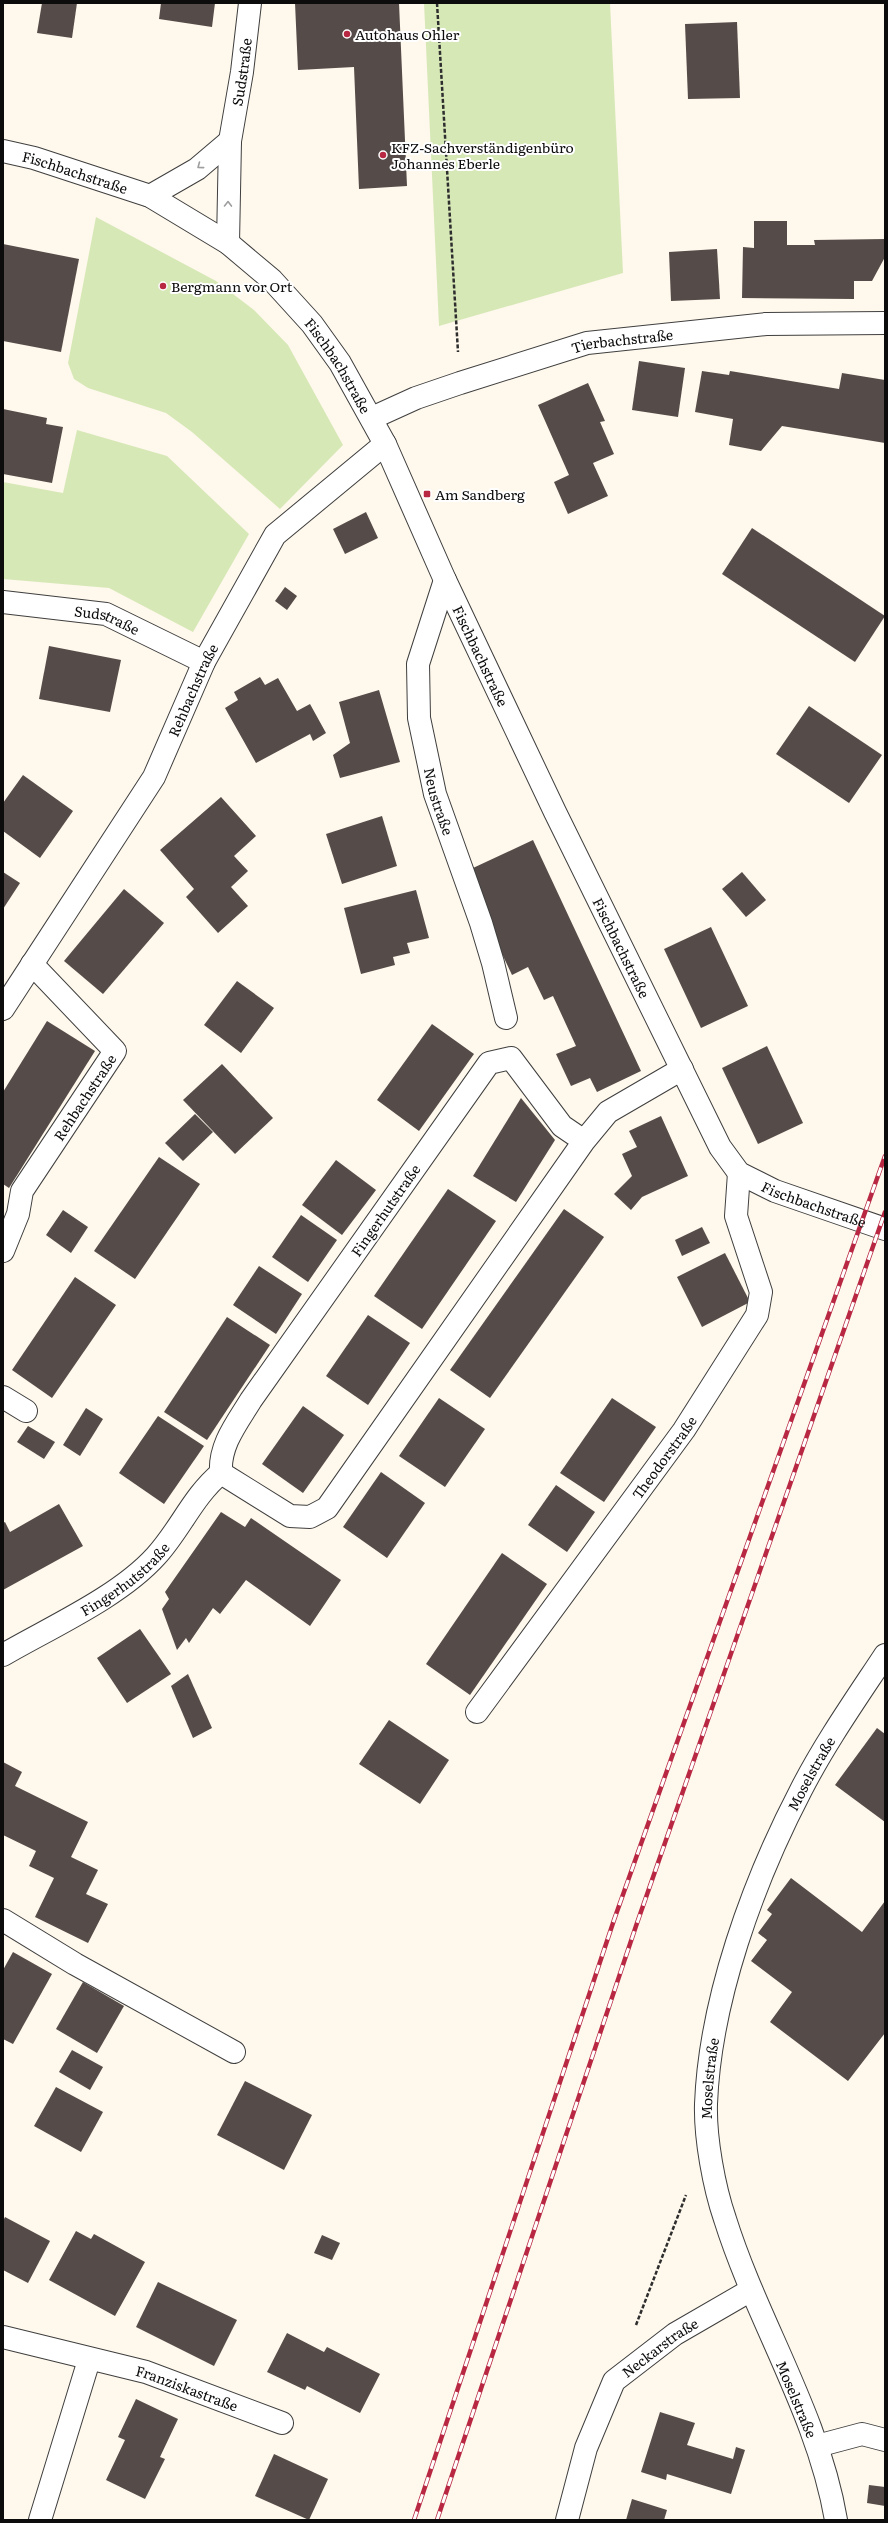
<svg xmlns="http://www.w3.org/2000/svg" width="888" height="2523" font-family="Literata,serif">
<rect width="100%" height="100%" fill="#fff8ec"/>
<!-- green -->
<g fill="#d7e8b7">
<polygon points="424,3 610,3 623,273 439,326"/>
<polygon points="96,217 216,281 254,310 288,345 343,445 280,509 192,432 166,413 88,388 74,379 68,363"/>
<polygon points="77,430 167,456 249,534 193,632 109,588 3,579 3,482 63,493"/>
</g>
<!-- building -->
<g fill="#554c49">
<polygon points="42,3 77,3 72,38 37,33"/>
<polygon points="161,3 215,3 212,27 159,19"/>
<polygon points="295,3 399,3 407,186 359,189 354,67 298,70"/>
<polygon points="737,22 740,98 688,99 685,24"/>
<polygon points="754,221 787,221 787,245 815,245 814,240 885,239 885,257 872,281 854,281 854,299 742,298 743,247 754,248"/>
<polygon points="3,244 79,259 61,352 3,341"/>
<polygon points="717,249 720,299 671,301 669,252"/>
<polygon points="639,361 685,368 678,417 632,410"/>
<polygon points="702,371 729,375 730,371 839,389 842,373 885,380 885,443 782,426 761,451 729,445 733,419 695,412"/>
<polygon points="588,383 605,421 600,422 614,454 593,463 608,496 568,514 554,482 569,475 538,405"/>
<polygon points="3,409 47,418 46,424 63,427 52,483 3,474"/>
<polygon points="366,512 378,538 345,554 333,529"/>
<polygon points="752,528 885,616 855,662 722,574"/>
<polygon points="285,587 297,596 287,610 275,601"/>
<polygon points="49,646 121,660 110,712 39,699"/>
<polygon points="260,677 265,685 278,678 297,711 310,704 326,733 313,741 310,734 256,763 225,708 238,700 234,692"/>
<polygon points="379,690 400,762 340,778 333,755 350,743 339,702"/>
<polygon points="809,706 882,755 849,803 776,754"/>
<polygon points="23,775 73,811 40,858 3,831 3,803"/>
<polygon points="221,797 256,836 234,856 248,871 231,887 248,906 218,933 186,897 194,889 160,850"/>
<polygon points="382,816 397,866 342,884 326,834"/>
<polygon points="533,840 641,1071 597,1092 590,1078 571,1086 556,1054 576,1046 553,996 544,1000 528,967 512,975 497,943 473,868"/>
<polygon points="3,872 20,883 3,909"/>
<polygon points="742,872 766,900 746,917 722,889"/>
<polygon points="124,889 164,923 103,994 64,961"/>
<polygon points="416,890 429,938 407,943 410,953 393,957 395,965 361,974 344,908"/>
<polygon points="711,927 748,1006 701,1028 664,949"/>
<polygon points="237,981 274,1008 241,1053 204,1025"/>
<polygon points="47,1021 95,1051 9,1188 3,1184 3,1092"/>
<polygon points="432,1024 474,1054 419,1131 377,1100"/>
<polygon points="767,1046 803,1123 758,1144 722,1068"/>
<polygon points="222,1064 273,1118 235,1154 183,1100"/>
<polygon points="521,1098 555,1140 516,1202 473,1176"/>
<polygon points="195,1114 213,1132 183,1161 165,1143"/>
<polygon points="661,1116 688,1176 642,1197 631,1210 614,1194 632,1176 622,1154 637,1147 629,1131"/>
<polygon points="159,1157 200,1184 135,1279 94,1251"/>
<polygon points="336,1160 376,1190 342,1235 302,1205"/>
<polygon points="448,1189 496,1221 422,1329 374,1296"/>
<polygon points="564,1209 604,1237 490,1398 450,1370"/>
<polygon points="63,1210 88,1227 71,1253 46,1235"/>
<polygon points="301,1215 337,1240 308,1282 272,1257"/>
<polygon points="702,1227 710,1243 682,1256 675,1240"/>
<polygon points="725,1253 750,1302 702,1327 677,1277"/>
<polygon points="259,1266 302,1294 276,1334 233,1305"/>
<polygon points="75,1277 116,1305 52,1398 12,1370"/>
<polygon points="368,1315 410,1343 368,1405 326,1376"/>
<polygon points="227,1317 270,1345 207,1440 164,1412"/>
<polygon points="439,1398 485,1429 445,1487 399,1456"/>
<polygon points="612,1398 656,1427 604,1502 560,1473"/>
<polygon points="303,1406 344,1435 303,1493 262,1464"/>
<polygon points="86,1408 103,1419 80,1456 63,1445"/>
<polygon points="158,1416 204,1446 164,1504 119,1473"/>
<polygon points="28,1426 55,1442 44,1459 17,1442"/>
<polygon points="381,1472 425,1503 387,1558 343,1527"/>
<polygon points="556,1485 595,1512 567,1552 528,1525"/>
<polygon points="59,1504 83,1546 3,1590 3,1523 5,1522 10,1532"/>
<polygon points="221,1512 245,1527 251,1518 341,1580 310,1626 246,1580 220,1614 213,1608 189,1643 186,1638 177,1650 162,1609 169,1599 165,1592"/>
<polygon points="502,1553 547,1584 470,1695 426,1664"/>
<polygon points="140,1629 171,1674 127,1703 97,1658"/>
<polygon points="188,1674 212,1728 193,1738 171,1686"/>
<polygon points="389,1720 449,1760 420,1804 359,1764"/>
<polygon points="877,1728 885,1734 885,1822 835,1785"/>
<polygon points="3,1762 22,1772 15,1786 88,1822 71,1857 98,1870 86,1894 108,1904 88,1943 35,1917 54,1878 29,1866 36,1851 3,1835"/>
<polygon points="791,1878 862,1932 885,1901 885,2033 848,2081 770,2022 792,1992 751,1961 767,1940 758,1933 772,1914 767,1910"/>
<polygon points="13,1952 52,1974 13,2044 3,2039 3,1970"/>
<polygon points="83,1982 124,2006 97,2053 56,2029"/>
<polygon points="72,2050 103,2067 90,2090 59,2072"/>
<polygon points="245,2081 312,2115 284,2170 217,2135"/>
<polygon points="56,2087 103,2112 81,2152 34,2126"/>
<polygon points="5,2217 50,2241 28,2283 3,2270 3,2221"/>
<polygon points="76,2231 91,2239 94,2234 145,2262 115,2316 49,2280"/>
<polygon points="322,2235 340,2243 332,2260 314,2253"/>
<polygon points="158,2282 237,2320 214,2366 136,2327"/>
<polygon points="287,2333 324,2352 327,2347 380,2374 360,2413 307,2386 305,2390 267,2372"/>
<polygon points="136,2399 178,2419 160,2457 165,2459 145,2499 106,2480 125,2440 118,2437"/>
<polygon points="660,2412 695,2423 687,2445 733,2459 736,2447 745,2450 731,2494 667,2474 666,2480 641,2472"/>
<polygon points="274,2454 328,2479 309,2520 255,2496"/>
<polygon points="869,2485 885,2487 885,2506 867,2503"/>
<polygon points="632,2499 667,2510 664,2520 626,2520"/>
</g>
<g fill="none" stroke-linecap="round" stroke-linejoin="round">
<defs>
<g id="minor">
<path id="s1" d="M3,151L34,158L150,196L228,243L272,280L312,324L340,363L385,444L445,580L555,812L720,1147L739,1173L775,1191L885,1229"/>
<polyline points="150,196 197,169 230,141"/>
<path id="s2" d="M228,243L230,141L242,72L250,3"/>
<path id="s3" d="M372,418L416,398L460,383L587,343L766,324L885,323"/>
<path id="s4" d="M445,580L418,664L419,718L435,794L481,923L493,963L506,1018"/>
<path id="s5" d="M3,602L106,614L204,662"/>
<path id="s6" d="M3,1009L154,777L204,662L275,535L385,444"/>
<path d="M584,1141L562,1126L511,1058L489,1063L251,1400C237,1423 219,1445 221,1473L290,1516L310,1517L327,1508L584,1141L608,1112L682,1069"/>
<path id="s7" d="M3,1251L18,1214L22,1191L115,1051L32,964"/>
<polyline points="3,1397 26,1411"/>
<path id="s8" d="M3,1655C51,1627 119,1597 156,1556C180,1530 193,1496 221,1473"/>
<path id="s9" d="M477,1712L684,1430L757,1315L761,1292L736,1216L739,1173"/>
<polyline points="3,1920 75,1964 234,2052"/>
<path id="s10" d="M3,2337L146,2372L282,2423"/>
<polyline points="817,2446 862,2434 885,2440"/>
<polyline points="40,2520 89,2360"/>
<path id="s11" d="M567,2520L586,2448L614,2381L675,2334L751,2290"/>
<path id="s12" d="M836,2520C818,2414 757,2321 725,2219C714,2187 705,2138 706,2104C710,2000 753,1882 801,1790C825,1743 856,1699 885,1655"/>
</g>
</defs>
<!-- minor casing -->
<use href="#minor" stroke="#3f3f3f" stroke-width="24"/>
<!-- path -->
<g stroke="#2e2e2e" stroke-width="2.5" stroke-dasharray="4 2" stroke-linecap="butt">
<polyline points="437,3 458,352"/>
<polyline points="636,2325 686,2195"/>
</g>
<!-- minor -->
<use href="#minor" stroke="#fff" stroke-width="22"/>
<defs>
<g id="rail">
<polyline points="414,2520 614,1920 885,1156"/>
<polyline points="437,2520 636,1926 885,1212"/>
</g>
</defs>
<!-- rail casing -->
<use href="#rail" stroke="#b92843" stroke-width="4.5"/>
<!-- rail -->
<use href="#rail" stroke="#fff" stroke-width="3" stroke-dasharray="9" stroke-linecap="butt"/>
</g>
<!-- one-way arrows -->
<defs><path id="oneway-chevron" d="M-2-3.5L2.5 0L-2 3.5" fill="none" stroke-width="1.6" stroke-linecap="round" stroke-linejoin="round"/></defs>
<g stroke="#9e9e9e">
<use href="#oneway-chevron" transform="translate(200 166) rotate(143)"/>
<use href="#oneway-chevron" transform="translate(228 204) rotate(-89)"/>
</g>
<!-- markers -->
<g fill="#b92843" stroke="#fff" stroke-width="1.5">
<circle cx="347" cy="34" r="4"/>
<circle cx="383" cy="155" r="4"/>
<circle cx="163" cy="286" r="4"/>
<rect x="423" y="490" width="8" height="8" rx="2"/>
</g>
<g text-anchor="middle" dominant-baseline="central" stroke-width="4" stroke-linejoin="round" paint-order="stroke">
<!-- poi labels -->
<g font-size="14" fill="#0c0c0c" stroke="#fff" text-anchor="start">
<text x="355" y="34">Autohaus Ohler</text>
<text x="391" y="147">KFZ-Sachverständigenbüro<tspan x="391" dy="16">Johannes Eberle</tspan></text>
<text x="171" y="286">Bergmann vor Ort</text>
<text x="435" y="494">Am Sandberg</text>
</g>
<!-- street labels -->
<g font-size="14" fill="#0c0c0c" stroke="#fff">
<text stroke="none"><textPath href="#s2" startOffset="172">Sudstraße</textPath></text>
<text stroke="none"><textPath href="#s1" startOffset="75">Fischbachstraße</textPath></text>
<text stroke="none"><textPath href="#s3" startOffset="263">Tierbachstraße</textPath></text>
<text stroke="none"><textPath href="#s1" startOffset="411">Fischbachstraße</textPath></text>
<text stroke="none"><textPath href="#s5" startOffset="106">Sudstraße</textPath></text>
<text stroke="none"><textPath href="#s1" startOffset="735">Fischbachstraße</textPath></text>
<text stroke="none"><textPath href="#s6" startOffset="372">Rehbachstraße</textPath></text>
<text stroke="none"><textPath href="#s4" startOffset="228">Neustraße</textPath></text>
<text stroke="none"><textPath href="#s1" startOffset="1059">Fischbachstraße</textPath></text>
<text stroke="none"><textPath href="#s7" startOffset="176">Rehbachstraße</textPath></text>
<text stroke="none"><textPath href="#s1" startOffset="1395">Fischbachstraße</textPath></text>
<text transform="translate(385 1210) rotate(-55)">Fingerhutstraße</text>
<text stroke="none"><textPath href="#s9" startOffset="316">Theodorstraße</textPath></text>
<text stroke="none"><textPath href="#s8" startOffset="144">Fingerhutstraße</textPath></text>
<text stroke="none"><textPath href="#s12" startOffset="788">Moselstraße</textPath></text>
<text stroke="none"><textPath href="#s12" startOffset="464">Moselstraße</textPath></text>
<text stroke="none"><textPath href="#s11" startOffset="204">Neckarstraße</textPath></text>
<text stroke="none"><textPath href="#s10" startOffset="191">Franziskastraße</textPath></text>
<text transform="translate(797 2399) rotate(67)">Moselstraße</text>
</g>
</g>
<!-- border -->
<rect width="888" height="2523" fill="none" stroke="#0c0c0c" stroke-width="8"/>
</svg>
